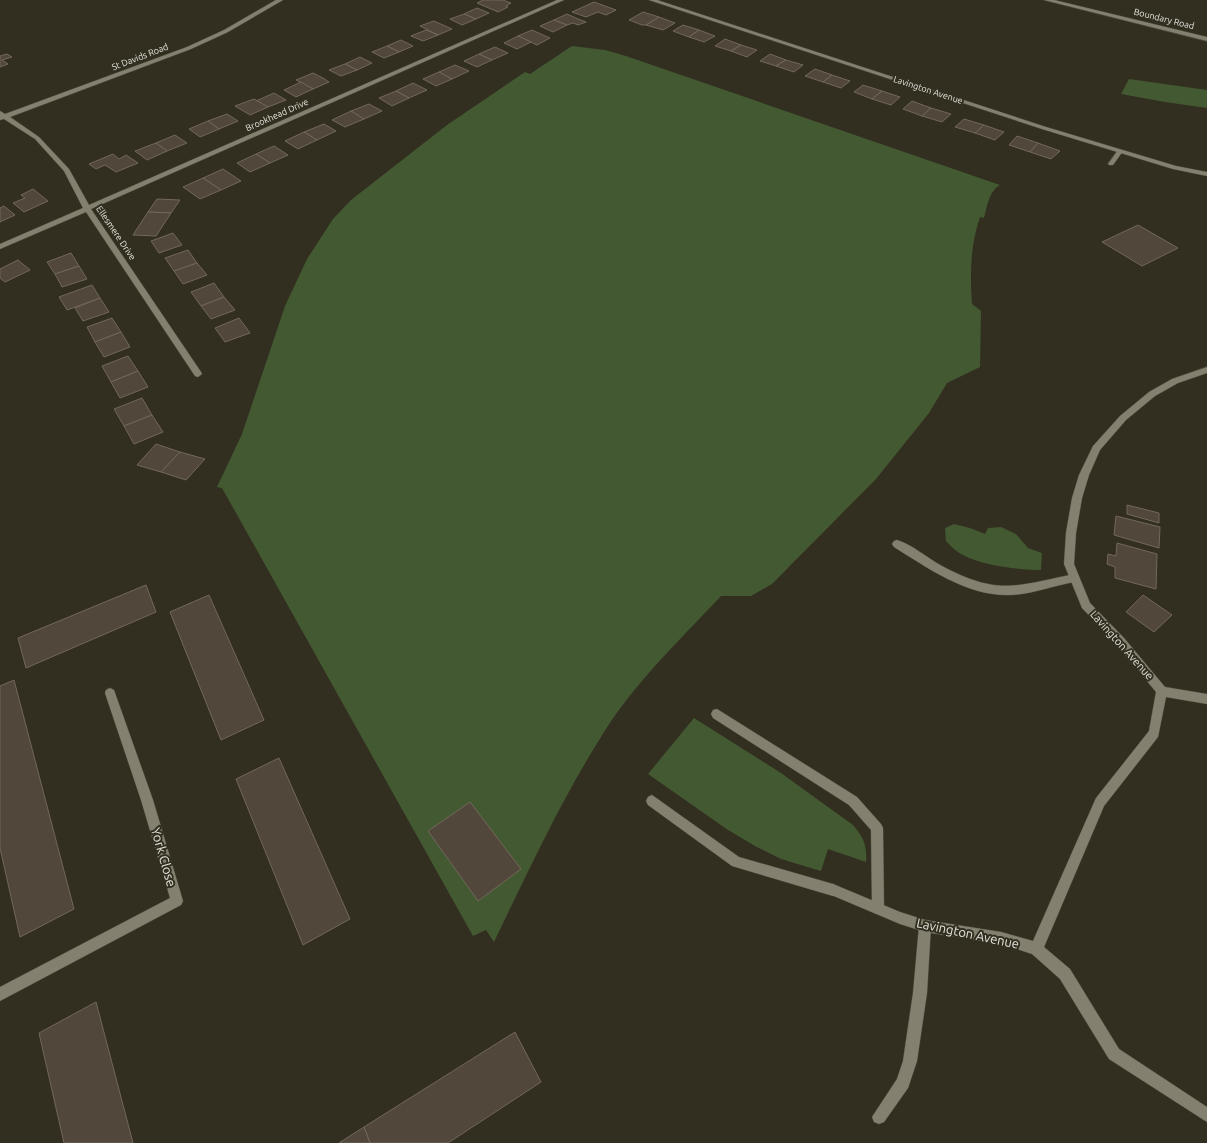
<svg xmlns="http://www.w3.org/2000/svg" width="1207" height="1143" font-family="Ubuntu,sans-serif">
<rect width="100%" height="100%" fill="#322f21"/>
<!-- green -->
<g fill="#435931">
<path d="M572,46L605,50L626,56L1000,185C989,191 987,207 984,218L980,217C970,247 970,273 972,304L981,311L980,367L947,383L929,413L876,479L772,584L751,596H721C679,641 633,684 601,737C560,802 528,872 494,942L486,930L473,936L222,488L217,487L242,434L285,306L307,259L333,219L351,200L447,125L525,72L530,74Z"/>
<polygon points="1129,79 1207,90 1207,108 1165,102 1121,94"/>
<path d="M954,524L970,528L985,534L988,528L1001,527L1016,534L1028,548L1042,553L1041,570C1019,570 976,565 958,552C953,549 950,545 946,541L945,528Z"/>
<path d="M694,718L781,773L853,825C864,838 867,845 866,862L828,849L821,871L781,859L755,846L728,830L648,774Z"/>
</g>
<!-- building -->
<g fill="#51473b" stroke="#73675b">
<polygon points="483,0 503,0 511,3 506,6 508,7 498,12 477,3"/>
<polygon points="594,2 616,10 606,15 598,12 586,17 572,12"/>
<polygon points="477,8 489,13 476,19 464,14"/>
<polygon points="643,12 659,17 646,25 642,25 629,20"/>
<polygon points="464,14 476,19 462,25 450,19"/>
<polygon points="567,14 578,19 586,22 578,25 573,23 567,25 554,20"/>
<polygon points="659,17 675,23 663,30 646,25"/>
<polygon points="554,20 567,25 553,32 540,26"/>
<polygon points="434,21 452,29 438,35 420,26"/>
<polygon points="683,25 699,30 689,37 673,31"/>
<polygon points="426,30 438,35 423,41 411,36"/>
<polygon points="532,30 543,35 550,38 537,45 518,36"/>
<polygon points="699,30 715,36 704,42 689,37"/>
<polygon points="518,36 531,42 517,49 504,43"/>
<polygon points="725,39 741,45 731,51 715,46"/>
<polygon points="401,40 413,46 399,52 387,46"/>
<polygon points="741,45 757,50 747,57 731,51"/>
<polygon points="387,46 399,52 384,58 372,52"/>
<polygon points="495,47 508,53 492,60 479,54"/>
<polygon points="7,54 12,57 2,60 8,64 0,67 0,56"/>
<polygon points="479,54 492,60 477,67 464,61"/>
<polygon points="770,54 786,60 776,66 760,61"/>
<polygon points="360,57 372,63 357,70 345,64"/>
<polygon points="786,60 803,65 794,72 776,66"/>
<polygon points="345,64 357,70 341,76 329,70"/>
<polygon points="455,65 469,71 452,79 439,72"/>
<polygon points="815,69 832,75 823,82 805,76"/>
<polygon points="439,72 452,79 436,86 423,79"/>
<polygon points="313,73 323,78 329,82 313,89 296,80"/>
<polygon points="832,75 850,81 841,88 823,82"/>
<polygon points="301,82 313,89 296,97 284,90"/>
<polygon points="413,83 427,90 409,98 396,91"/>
<polygon points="863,85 882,91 872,99 854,92"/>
<polygon points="396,91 409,98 392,106 379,98"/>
<polygon points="882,91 900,97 891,105 872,99"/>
<polygon points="274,93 286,100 268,107 256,101"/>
<polygon points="254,99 268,107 250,115 235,106"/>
<polygon points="912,101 931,108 922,116 903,109"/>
<polygon points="369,104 382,111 364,119 351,111"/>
<polygon points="931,108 951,114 942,122 922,116"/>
<polygon points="351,111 364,119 345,127 332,120"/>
<polygon points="227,114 238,121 219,129 208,121"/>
<polygon points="964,119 984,125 975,133 955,127"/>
<polygon points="208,121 219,129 200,137 189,129"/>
<polygon points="324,124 336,131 317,140 304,132"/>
<polygon points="984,125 1004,132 995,140 975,133"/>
<polygon points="304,132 317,140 298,149 285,141"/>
<polygon points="175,135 187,143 167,151 156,143"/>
<polygon points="1017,136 1038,143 1030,152 1009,145"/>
<polygon points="156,143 167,151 147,160 135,151"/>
<polygon points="1038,143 1060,151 1051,159 1030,152"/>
<polygon points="274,146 288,155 270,163 256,154"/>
<polygon points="113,154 119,159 126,155 138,163 116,172 105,165 96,169 89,164"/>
<polygon points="256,154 270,163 250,172 237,163"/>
<polygon points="223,169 241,181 221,190 203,178"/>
<polygon points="203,178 221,190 200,199 183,187"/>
<polygon points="33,189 48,201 24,212 13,203 25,198 21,195"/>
<polygon points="157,199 180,200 171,213 148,212"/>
<polygon points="4,206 15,215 0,222 0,208"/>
<polygon points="148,212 171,213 156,236 133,235"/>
<polygon points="1138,225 1178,248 1142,266 1102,242"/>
<polygon points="173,233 182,245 159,253 151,241"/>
<polygon points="188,250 197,263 174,271 165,258"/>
<polygon points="71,253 79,266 55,274 47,262"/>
<polygon points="18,260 30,270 5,282 0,278 0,269"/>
<polygon points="197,263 207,275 183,284 174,271"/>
<polygon points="79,266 87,279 62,287 55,274"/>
<polygon points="214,283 224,297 201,306 191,292"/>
<polygon points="92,285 100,298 67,310 59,297"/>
<polygon points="224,297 235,310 211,319 201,306"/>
<polygon points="100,298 109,312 83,321 75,308"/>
<polygon points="112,318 121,332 95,342 87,327"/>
<polygon points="239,318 250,333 225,342 215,328"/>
<polygon points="121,332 130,347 104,357 95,342"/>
<polygon points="128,356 138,371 111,382 102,366"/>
<polygon points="138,371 148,387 120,398 111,382"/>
<polygon points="142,398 152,415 124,426 114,409"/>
<polygon points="152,415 163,432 134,444 124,426"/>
<polygon points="156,444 180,452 161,472 137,465"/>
<polygon points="180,452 205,459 186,480 161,472"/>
<polygon points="1127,505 1159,513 1159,523 1127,514"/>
<polygon points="1116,516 1160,527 1159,548 1114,535"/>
<polygon points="1117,543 1157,554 1156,589 1115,578 1115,567 1107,564 1108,554 1116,556"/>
<polygon points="146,585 156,612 26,668 18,638"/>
<polygon points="209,595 264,720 221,740 170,612"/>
<polygon points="1143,595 1172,615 1154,632 1126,612"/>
<polygon points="14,680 74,909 20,937 0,848 0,686"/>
<polygon points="279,758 350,919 303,945 236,779"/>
<polygon points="470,802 521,869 478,901 428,831"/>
<polygon points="96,1002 133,1143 64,1143 39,1033"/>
<polygon points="515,1032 541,1082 448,1143 370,1143 364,1127"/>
<polygon points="364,1127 370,1143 339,1143"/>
</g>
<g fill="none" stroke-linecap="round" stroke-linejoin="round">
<defs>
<g id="service">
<polygon points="1118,150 1123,151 1113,165 1109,165 1108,164"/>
<path d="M897,540C913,545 927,558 942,566C998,596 1016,586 1074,574L1078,575L1079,578L1078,581L1074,582C1053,586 1032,594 1011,595C968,597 928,568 894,547L892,544L894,541Z"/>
<polygon points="717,709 857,797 881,824 883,828 884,908 882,912 878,914 874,912 872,908 871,830 849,805 713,718 711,714 713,710"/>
<polygon points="652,795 739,857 833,884 837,886 839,890 837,894 833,896 732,866 648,805 646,801 648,797"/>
<polygon points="925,920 930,921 931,926 927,993 917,1061 908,1088 884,1122 879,1124 874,1122 872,1117 897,1079 903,1061 913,993 919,926 920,921"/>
</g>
<g id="minor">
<polygon points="276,0 283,0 228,32 191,49 10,117 39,137 69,169 89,205 557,0 564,0 91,209 201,372 202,374 198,377 195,376 86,212 0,249 0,244 83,208 64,171 35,139 4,119 0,120 0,111 5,114 187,47 224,30"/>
<polygon points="649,0 657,0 1046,127 1176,166 1207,172 1207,176 1173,169 1042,129"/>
<polygon points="1044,0 1054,0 1207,37 1207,41"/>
<polygon points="1207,367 1207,373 1178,383 1155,396 1126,420 1100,450 1089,475 1082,498 1076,533 1074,564 1090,603 1124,638 1165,687 1207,694 1207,704 1166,697 1158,737 1104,806 1044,947 1070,969 1119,1049 1207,1107 1207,1122 1109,1059 1060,979 1032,954 1001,944 925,932 900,924 829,894 827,890 829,886 833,884 900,912 925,920 1001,932 1033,941 1096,798 1149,731 1156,692 1116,644 1082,608 1064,564 1066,533 1072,498 1079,475 1093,446 1120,416 1149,392 1172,379"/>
<polygon points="110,688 114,690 115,693 153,800 183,901 181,905 0,1001 0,987 170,898 141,800 105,693 106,690"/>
</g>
</defs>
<!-- service casing -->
<use href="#service" stroke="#4f4c40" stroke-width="1"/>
<!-- minor casing -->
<use href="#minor" stroke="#4f4c40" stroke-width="1"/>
<!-- service -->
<use href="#service" fill="#83806f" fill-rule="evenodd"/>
<!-- minor -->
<use href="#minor" fill="#83806f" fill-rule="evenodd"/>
</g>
<g text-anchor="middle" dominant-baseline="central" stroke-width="4" stroke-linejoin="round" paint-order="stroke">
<!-- far-street labels -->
<g font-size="9" fill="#e4e3da" stroke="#322f21">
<text transform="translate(1164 19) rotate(14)">Boundary Road</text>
<text transform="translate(140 57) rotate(-21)">St Davids Road</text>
<text transform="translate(928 90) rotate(18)">Lavington Avenue</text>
<text transform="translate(277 115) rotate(-24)">Brookhead Drive</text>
<text transform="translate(116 233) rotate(56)">Ellesmere Drive</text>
</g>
<!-- street labels -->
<g font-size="11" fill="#e4e3da" stroke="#322f21">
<text transform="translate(1122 645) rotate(48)">Lavington Avenue</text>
</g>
<!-- near-street labels -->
<g font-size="13" fill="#e4e3da" stroke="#322f21">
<text transform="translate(164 857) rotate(74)">York Close</text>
<text transform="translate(968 933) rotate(12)">Lavington Avenue</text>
</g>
</g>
</svg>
